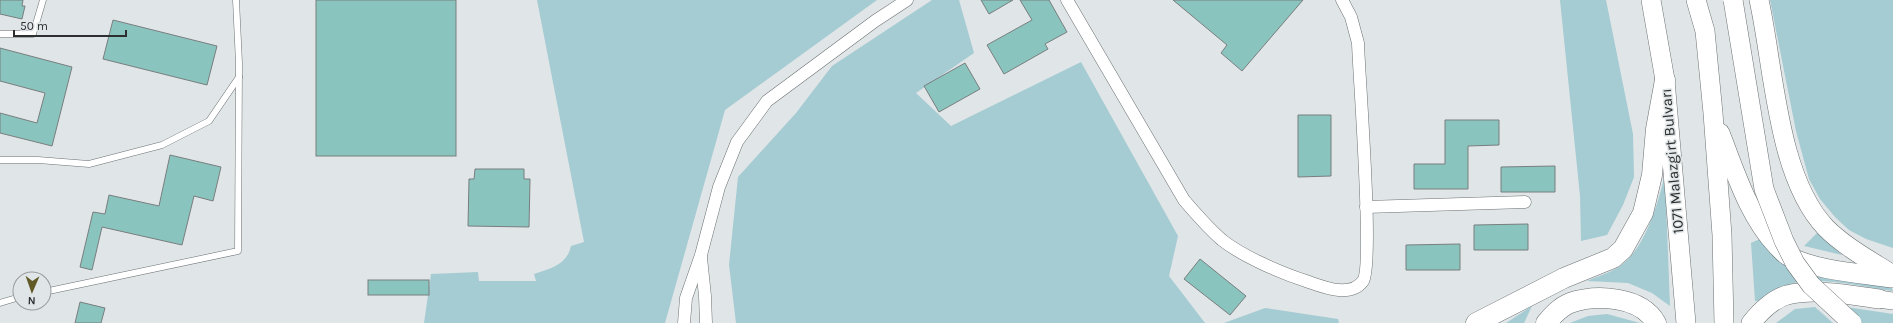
<svg xmlns="http://www.w3.org/2000/svg" width="1893" height="323" font-family="Karla,sans-serif">
<rect width="100%" height="100%" fill="#e0e5e7"/>
<!-- green -->
<g fill="#a5cbd3">
<path d="M537,0H877L725,110L665,323H424L431,274L478,272L479,281H536L534,274C551,268 567,265 571,246L584,242Z"/>
<polygon points="932,0 959,0 974,53 916,93 951,126 1081,62 1178,236 1169,276 1205,323 736,323 729,265 738,177 796,113 832,66"/>
<polygon points="1560,0 1606,0 1633,134 1634,177 1623,205 1607,235 1581,241 1580,196"/>
<polygon points="1770,0 1893,0 1893,248 1866,239 1849,230 1835,217 1820,199 1809,179 1796,131"/>
<path d="M1665,175L1670,306L1652,293L1628,283L1587,281C1601,275 1617,271 1628,259C1648,239 1658,202 1665,175Z"/>
<polygon points="1817,233 1842,255 1804,246"/>
<path d="M1760,239L1891,286L1893,291C1863,287 1829,278 1799,282C1782,284 1771,302 1755,301L1751,243Z"/>
<polygon points="1833,305 1893,314 1893,323 1852,323"/>
<polygon points="1532,306 1524,323 1506,323"/>
<polygon points="1815,307 1833,323 1776,323 1795,309"/>
<polygon points="1265,308 1338,319 1339,323 1224,323"/>
<polygon points="1607,314 1640,323 1570,323 1588,316"/>
</g>
<!-- building -->
<g fill="#8ac4bf" stroke="#797e7e">
<polygon points="0,0 23,0 22,6 25,6 22,19 0,14"/>
<rect x="316" y="0" width="140" height="156"/>
<polygon points="981,0 1013,0 989,14"/>
<polygon points="1020,0 1049,0 1067,32 1045,44 1048,49 1004,74 987,45 1032,20"/>
<polygon points="1173,0 1303,0 1242,71 1221,53 1227,45"/>
<polygon points="113,20 217,46 207,85 103,59"/>
<polygon points="0,48 72,67 52,146 0,133 0,113 37,123 45,93 0,81"/>
<polygon points="965,63 980,89 939,112 924,86"/>
<polygon points="1298,115 1331,115 1331,176 1298,177"/>
<polygon points="1445,120 1499,120 1499,145 1468,146 1468,189 1414,189 1414,164 1445,164"/>
<polygon points="170,155 221,167 213,201 194,196 182,245 102,227 92,270 80,267 93,212 105,214 109,195 159,206"/>
<polygon points="1555,166 1555,192 1501,192 1501,167"/>
<polygon points="475,169 524,169 524,179 530,179 529,227 468,226 469,179 474,179"/>
<polygon points="1528,224 1528,250 1474,250 1474,225"/>
<polygon points="1460,244 1460,270 1406,270 1406,245"/>
<polygon points="1200,259 1246,296 1230,315 1184,279"/>
<rect x="368" y="280" width="61" height="15"/>
<polygon points="80,302 105,308 101,323 75,323"/>
</g>
<g fill="none" stroke-linecap="round" stroke-linejoin="round">
<defs>
<g id="service">
<polyline points="0,34 33,34 43,0"/>
<polyline points="0,160 38,160 89,164 162,145 209,121 239,77"/>
<polyline points="44,292 238,251 239,63 236,0"/>
<polyline points="0,303 20,297"/>
</g>
<g id="minor">
<path d="M1067,0L1184,200C1196,214 1208,228 1222,240C1242,256 1281,273 1306,281C1321,286 1350,299 1363,281C1374,265 1359,77 1358,43L1351,17L1342,0"/>
<polyline points="1366,207 1525,202"/>
<polyline points="701,258 705,296 706,323"/>
<polyline points="684,323 686,298 701,255 719,187 737,142 767,101 875,21 907,0"/>
</g>
<polyline id="secondary" points="1879,299 1893,301"/>
<g id="primary">
<polyline points="1651,0 1665,80 1686,323"/>
<polyline points="1696,0 1705,31 1713,113 1722,235 1724,323"/>
<path d="M1759,0C1774,67 1777,177 1826,228C1845,247 1871,261 1893,275"/>
<path d="M1720,133C1735,171 1748,215 1777,246C1780,249 1784,254 1788,256C1817,271 1859,273 1892,278"/>
<path d="M1751,323C1760,312 1773,299 1787,295C1816,288 1850,295 1879,299"/>
</g>
<g id="trunk">
<polyline points="1476,323 1564,278 1613,258 1623,249 1643,213 1652,175 1656,129 1665,80"/>
<path d="M1546,323C1553,315 1560,307 1570,303C1596,294 1641,296 1656,323"/>
</g>
</defs>
<!-- service casing -->
<use href="#service" stroke="#6c7173" stroke-width="7"/>
<!-- minor casing -->
<use href="#minor" stroke="#6c7173" stroke-width="13"/>
<!-- secondary casing -->
<use href="#secondary" stroke="#6c7173" stroke-width="18"/>
<!-- primary casing -->
<use href="#primary" stroke="#6c7173" stroke-width="20"/>
<!-- trunk casing -->
<use href="#trunk" stroke="#6c7173" stroke-width="21"/>
<!-- service -->
<use href="#service" stroke="#fff" stroke-width="6"/>
<!-- minor -->
<use href="#minor" stroke="#fff" stroke-width="12"/>
<!-- secondary -->
<use href="#secondary" stroke="#fff" stroke-width="17"/>
<!-- primary -->
<use href="#primary" stroke="#fff" stroke-width="19"/>
<!-- trunk -->
<use href="#trunk" stroke="#fff" stroke-width="20"/>
<defs>
<polyline id="primary-bridge" points="1733,0 1764,189 1784,241 1795,263 1811,285 1852,323"/>
</defs>
<!-- primary-bridge casing -->
<use href="#primary-bridge" stroke="#6c7173" stroke-width="20" stroke-linecap="butt"/>
<!-- primary-bridge -->
<use href="#primary-bridge" stroke="#fff" stroke-width="19"/>
</g>
<g text-anchor="middle" dominant-baseline="central" stroke-width="3" stroke-linejoin="round" paint-order="stroke">
<!-- street labels -->
<g font-size="15" fill="#2c2e2f" stroke="#e0e5e7">
<text transform="translate(1672 161) rotate(-95)">1071 Malazgirt Bulvarı</text>
</g>
</g>
<!-- north arrow -->
<g transform="translate(32 291) rotate(182)"><circle r="19" fill="#e0e5e7" stroke="#989c9d"/>
<path d="M0-3L7 15L0 10L-7 15Z" fill="#615a27"/>
<text y="-6" font-size="11" font-weight="bold" text-anchor="middle" fill="#2c2e2f">N</text>
</g>
<!-- scale -->
<path d="M14 30v6h112v-6" fill="none" stroke="#2c2e2f" stroke-width="2"/>
<text x="20" y="30" font-size="12" fill="#2c2e2f" stroke="#e0e5e7" stroke-width="3" paint-order="stroke">50 m</text>
</svg>
